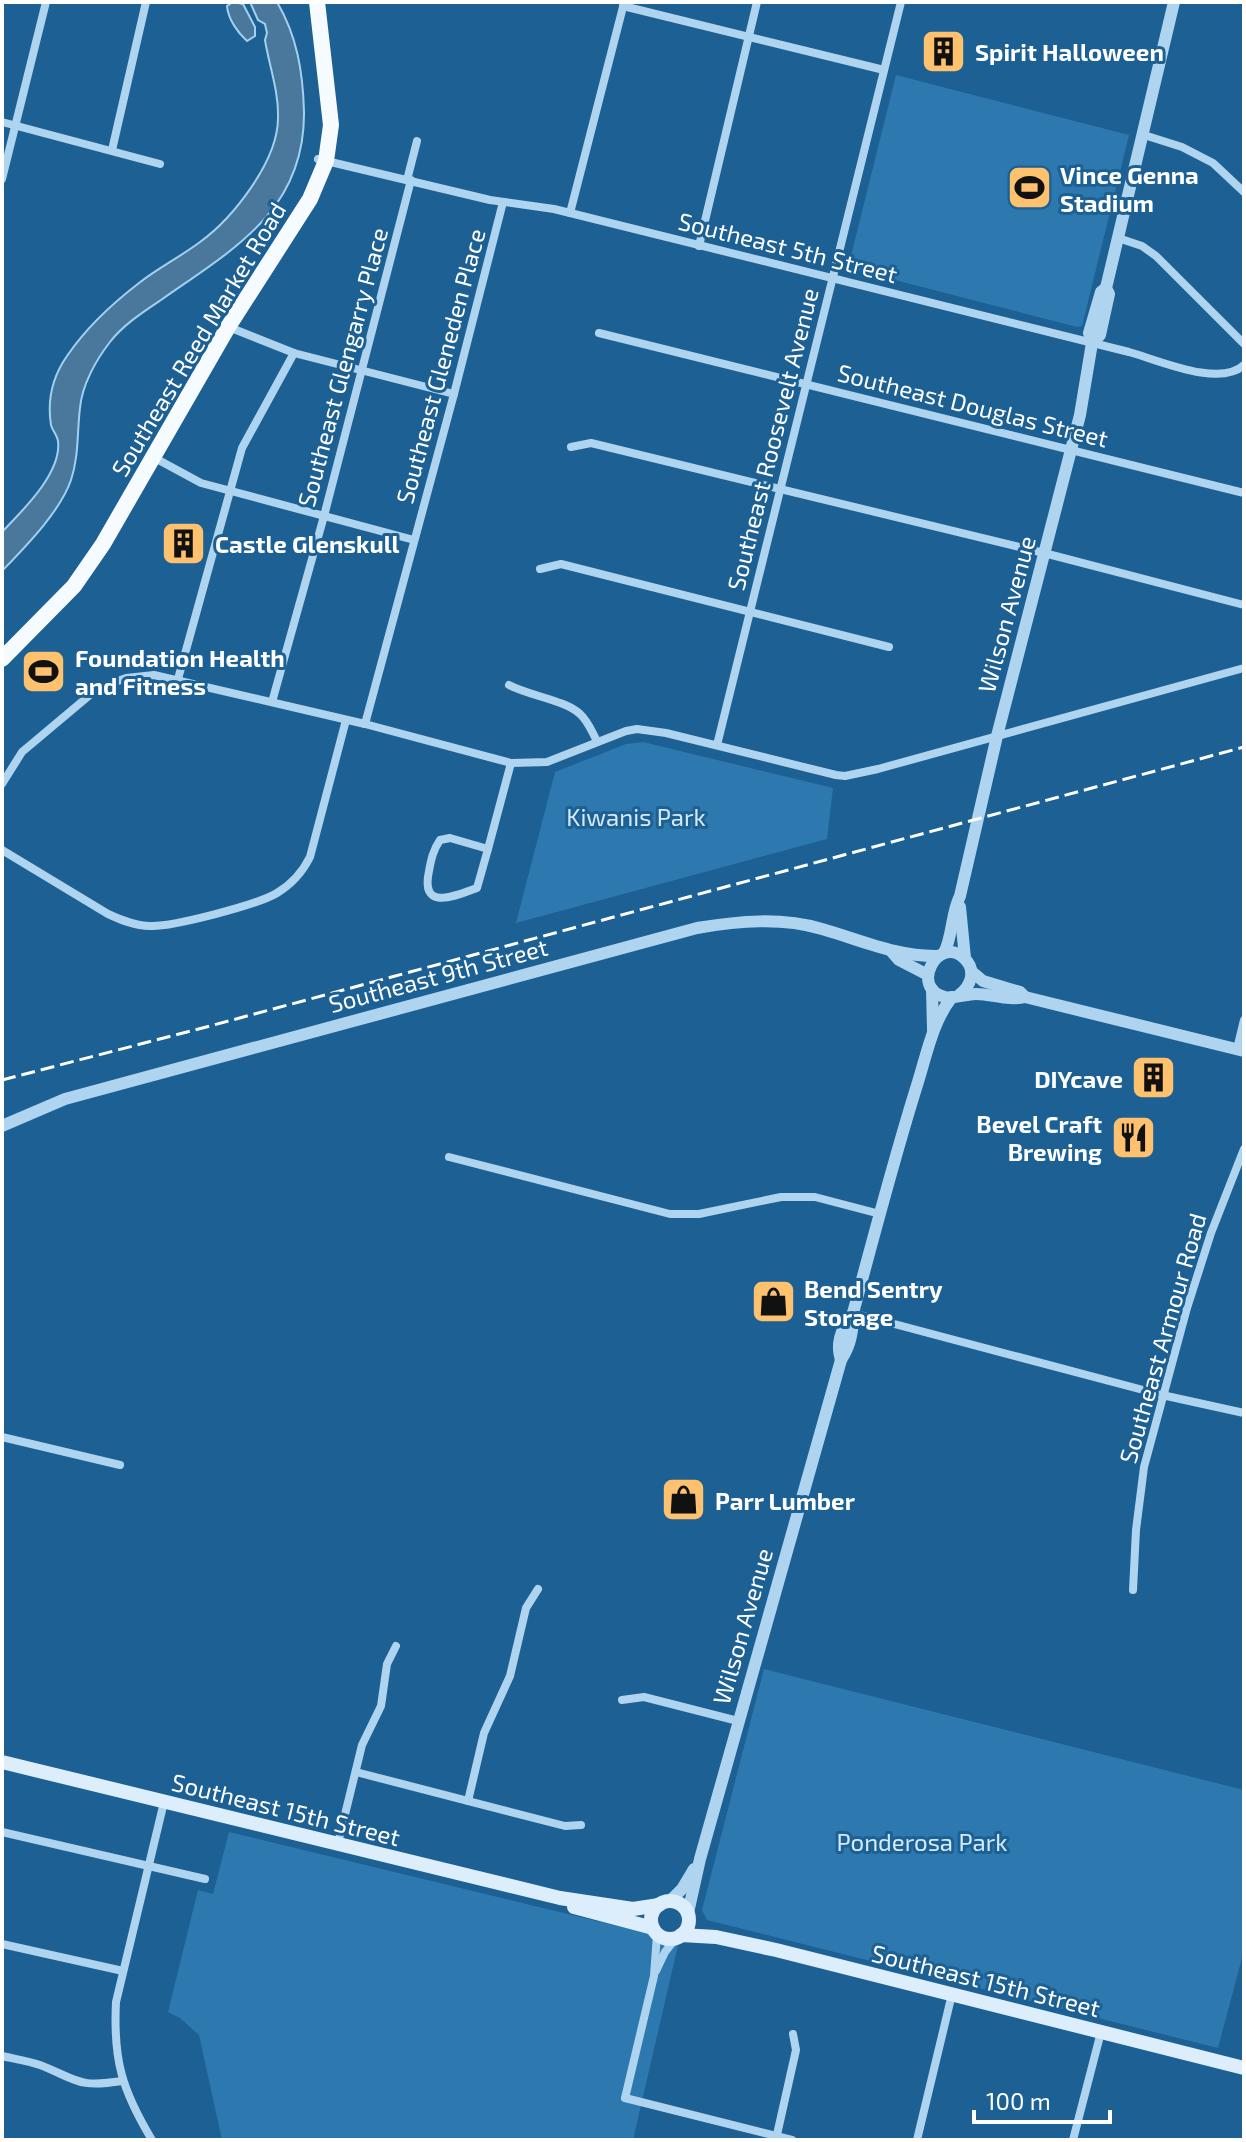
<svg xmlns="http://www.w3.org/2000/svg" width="1246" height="2142" font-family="'Exo 2',sans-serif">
<rect width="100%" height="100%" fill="#1c6094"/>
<!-- green -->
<g fill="#2d79af">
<polygon points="896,75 1129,135 1082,326 1077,327 852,269 849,264"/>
<polygon points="643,742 833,788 827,839 516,923 555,772 626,744"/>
<polygon points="764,1669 1244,1790 1244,1950 1218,2048 707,1920 702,1910"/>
<polygon points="229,1832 679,1941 633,2140 222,2140 199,2035 180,2018 168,2012 198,1890 213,1894"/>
</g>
<!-- water -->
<g fill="#49789c" stroke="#a2d1f0" stroke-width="2">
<path d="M233,2L243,4L255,27V36L247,41C238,33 228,19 227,6Z"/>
<path d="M250,2H277C297,36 303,72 304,112C305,211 232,250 161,300C143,312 123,325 110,342C96,360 82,385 80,408C77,432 79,456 71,480C60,512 25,547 2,571V532C22,511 62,473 58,441C57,435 52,430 51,425C47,400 53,376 67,356C86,328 113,303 139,283C158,268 180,257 200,242C233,218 278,161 278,118C279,92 269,65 265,40L267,33L265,24L258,20Z"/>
</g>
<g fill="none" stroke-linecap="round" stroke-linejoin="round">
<!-- minor -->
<g stroke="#aed4ef" stroke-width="8">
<polyline points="623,6 884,70"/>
<polyline points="2,122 160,164"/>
<polyline points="1144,135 1182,147 1213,163 1244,192"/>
<polyline points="112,150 146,2"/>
<path d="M318,159L490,200L554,209L1129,352C1158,360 1220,388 1244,365"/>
<polyline points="2,179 46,2"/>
<polyline points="407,180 417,141"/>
<polyline points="570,213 624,3"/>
<polyline points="1118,238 1142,246 1156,256 1244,344"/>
<polyline points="699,246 757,2"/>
<polyline points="226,326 294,353 454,394"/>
<polyline points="599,333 1244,493"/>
<polyline points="571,447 591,443 1044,553 1244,605"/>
<polyline points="153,457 201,483 414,540"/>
<polyline points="540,569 561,564 889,647"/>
<polyline points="178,679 242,448 294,353"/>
<path d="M509,685C530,696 565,700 580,714C588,721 592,732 597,741"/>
<polyline points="272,702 324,516 411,180"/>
<polyline points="365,724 454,394 503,202"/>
<polyline points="717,745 901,2"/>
<polyline points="2,784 22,752 97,689 126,678 154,675 365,724 511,763 547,762 626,731 637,729 666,733 836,775 845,776 878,769 1244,668"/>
<path d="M450,838L488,849L477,888C455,896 420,912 429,871C431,860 433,850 440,840Z"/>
<polyline points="488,849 511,763"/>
<path d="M2,850L108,914C121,920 135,926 150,926C172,927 257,905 277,893C292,884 302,873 310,857L346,720"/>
<polyline points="1237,1049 1244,1020"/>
<polyline points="449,1157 670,1214 699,1214 781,1197 815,1197 880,1214"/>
<polyline points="853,1313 1162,1395 1244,1413"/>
<polyline points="2,1437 120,1465"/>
<polyline points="1133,1590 1136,1530 1144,1467 1187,1308 1211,1233 1244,1149"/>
<polyline points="622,1700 644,1697 738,1721"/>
<polyline points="356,1772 565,1826 581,1825"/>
<polyline points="468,1801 484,1733 510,1676 526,1608 538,1589"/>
<polyline points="2,1832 205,1879"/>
<polyline points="338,1843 362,1745 381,1706 387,1664 396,1646"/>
<polyline points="657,1934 654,1976 625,2098 792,2140"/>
<polyline points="2,1944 123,1971"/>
<polyline points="656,1971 665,1952 676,1938"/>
<path d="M2,2056C15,2059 28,2061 40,2065C78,2080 77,2088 122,2081"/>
<polyline points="776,2139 796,2050 793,2034"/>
<path d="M152,2140C122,2090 113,2060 116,2002L164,1802"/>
<polyline points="917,2140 952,1994"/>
<polyline points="1073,2140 1101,2032"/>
</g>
<!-- tertiary -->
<g stroke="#aed4ef" stroke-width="12">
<polyline points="1092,343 1100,335 1109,294 1106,288 1174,2"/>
<polyline points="960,907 965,958"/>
<polyline points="892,952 899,960 928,975"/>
<path d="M944,953C953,935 951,914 960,896L997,736L1080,415L1092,343L1089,333L1101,292L1106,288"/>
<polyline points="971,971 983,981 1020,992 1025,997 1244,1051"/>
<polyline points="932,989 933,1030"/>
<path d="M959,995C971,986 977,970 964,958C938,934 909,989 945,997C955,999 966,994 976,994C992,994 1009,1001 1025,997"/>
<path d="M2,1126L65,1099L697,928C739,921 781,917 822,929C861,940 897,957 938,956"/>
<path d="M841,1360C835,1342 842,1327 853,1313"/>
<polyline points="670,1901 682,1889 694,1869"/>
<path d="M688,1913L700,1859L841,1360C851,1345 853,1330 853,1313C874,1236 894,1158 918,1082C927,1053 933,1021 952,997"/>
</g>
<!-- secondary -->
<g stroke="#dcedfb" stroke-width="14">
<polyline points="2,1762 560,1898 633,1909 659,1905"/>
<circle cx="670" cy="1920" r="19"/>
<polyline points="574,1907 653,1928"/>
<polyline points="681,1935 716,1937 776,1950 1244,2068"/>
</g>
<!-- primary -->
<polyline stroke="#f6fbff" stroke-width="16" points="2,659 74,586 103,544 228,327 310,199 326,161 331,125 317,2"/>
<!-- rail -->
<polyline stroke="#fff" stroke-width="3" stroke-dasharray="14 6" stroke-linecap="butt" points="2,1080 210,1026 1244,747"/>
</g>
<!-- icons -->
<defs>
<symbol id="building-square" viewBox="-11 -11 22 22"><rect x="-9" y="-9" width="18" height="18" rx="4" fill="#fec16d" stroke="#1c6094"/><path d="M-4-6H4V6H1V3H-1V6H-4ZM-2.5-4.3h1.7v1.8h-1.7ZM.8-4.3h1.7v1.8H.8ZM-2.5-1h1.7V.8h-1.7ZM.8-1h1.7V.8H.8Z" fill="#111"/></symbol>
<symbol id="stadium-square" viewBox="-11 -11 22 22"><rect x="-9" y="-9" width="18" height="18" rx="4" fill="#fec16d" stroke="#1c6094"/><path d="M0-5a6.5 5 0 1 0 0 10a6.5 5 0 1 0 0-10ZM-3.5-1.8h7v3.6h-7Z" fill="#111"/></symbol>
<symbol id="restaurant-square" viewBox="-11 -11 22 22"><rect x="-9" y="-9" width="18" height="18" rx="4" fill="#fec16d" stroke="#1c6094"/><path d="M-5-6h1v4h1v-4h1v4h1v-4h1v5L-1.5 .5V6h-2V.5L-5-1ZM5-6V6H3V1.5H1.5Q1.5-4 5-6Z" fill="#111"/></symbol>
<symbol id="shop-square" viewBox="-11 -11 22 22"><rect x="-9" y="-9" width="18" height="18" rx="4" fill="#fec16d" stroke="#1c6094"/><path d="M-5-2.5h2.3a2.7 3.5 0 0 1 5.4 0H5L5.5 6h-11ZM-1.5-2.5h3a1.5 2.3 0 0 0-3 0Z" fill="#111"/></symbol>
</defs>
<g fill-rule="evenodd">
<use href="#building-square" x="918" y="26" width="51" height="51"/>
<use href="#stadium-square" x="1004" y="162" width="51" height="51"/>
<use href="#building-square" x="158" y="518" width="51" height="51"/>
<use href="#stadium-square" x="18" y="646" width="51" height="51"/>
<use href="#building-square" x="1128" y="1052" width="51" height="51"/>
<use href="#restaurant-square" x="1108" y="1112" width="51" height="51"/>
<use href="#shop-square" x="748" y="1276" width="51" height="51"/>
<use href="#shop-square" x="658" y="1474" width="51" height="51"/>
</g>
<g text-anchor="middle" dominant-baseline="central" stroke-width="6" stroke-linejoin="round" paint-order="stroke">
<!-- poi labels -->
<g font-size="24" font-weight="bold" fill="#fff" stroke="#1c6094" text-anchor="start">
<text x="975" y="51">Spirit Halloween</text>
<text x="1060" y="174">Vince Genna<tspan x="1060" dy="28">Stadium</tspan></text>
<text x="215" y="543">Castle Glenskull</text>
<text x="75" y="657">Foundation Health<tspan x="75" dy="28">and Fitness</tspan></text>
<text x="1123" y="1078" text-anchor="end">DIYcave</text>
<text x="1102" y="1123" text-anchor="end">Bevel Craft<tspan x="1102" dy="28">Brewing</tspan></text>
<text x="804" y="1288">Bend Sentry<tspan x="804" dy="28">Storage</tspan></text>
<text x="715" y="1500">Parr Lumber</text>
</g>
<!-- street labels -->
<g font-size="24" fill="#fff" stroke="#1c6094">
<text transform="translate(788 247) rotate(14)">Southeast 5th Street</text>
<text transform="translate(198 339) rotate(-59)">Southeast Reed Market Road</text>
<text transform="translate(440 366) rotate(-75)">Southeast Gleneden Place</text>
<text transform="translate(342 367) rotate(-75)">Southeast Glengarry Place</text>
<text transform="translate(973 405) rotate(14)">Southeast Douglas Street</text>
<text transform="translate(772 439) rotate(-76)">Southeast Roosevelt Avenue</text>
<text transform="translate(1006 614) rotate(-75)">Wilson Avenue</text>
<text transform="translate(438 975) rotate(-15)">Southeast 9th Street</text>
<text transform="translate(1162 1338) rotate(-74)">Southeast Armour Road</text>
<text transform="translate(742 1626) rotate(-74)">Wilson Avenue</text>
<text transform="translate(286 1809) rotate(14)">Southeast 15th Street</text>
<text transform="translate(986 1980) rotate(14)">Southeast 15th Street</text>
</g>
<!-- park labels -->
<g font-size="24" fill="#d5ebfa" stroke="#1c6094">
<text x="636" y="816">Kiwanis Park</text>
<text x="922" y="1841">Ponderosa Park</text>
</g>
</g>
<!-- border -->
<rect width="1246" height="2142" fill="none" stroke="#ffffff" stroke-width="8"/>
<!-- scale -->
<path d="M974 2110v12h136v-12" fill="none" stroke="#ffffff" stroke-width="4"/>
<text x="986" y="2110" font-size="24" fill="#ffffff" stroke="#1c6094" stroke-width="6" paint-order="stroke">100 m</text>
</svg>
